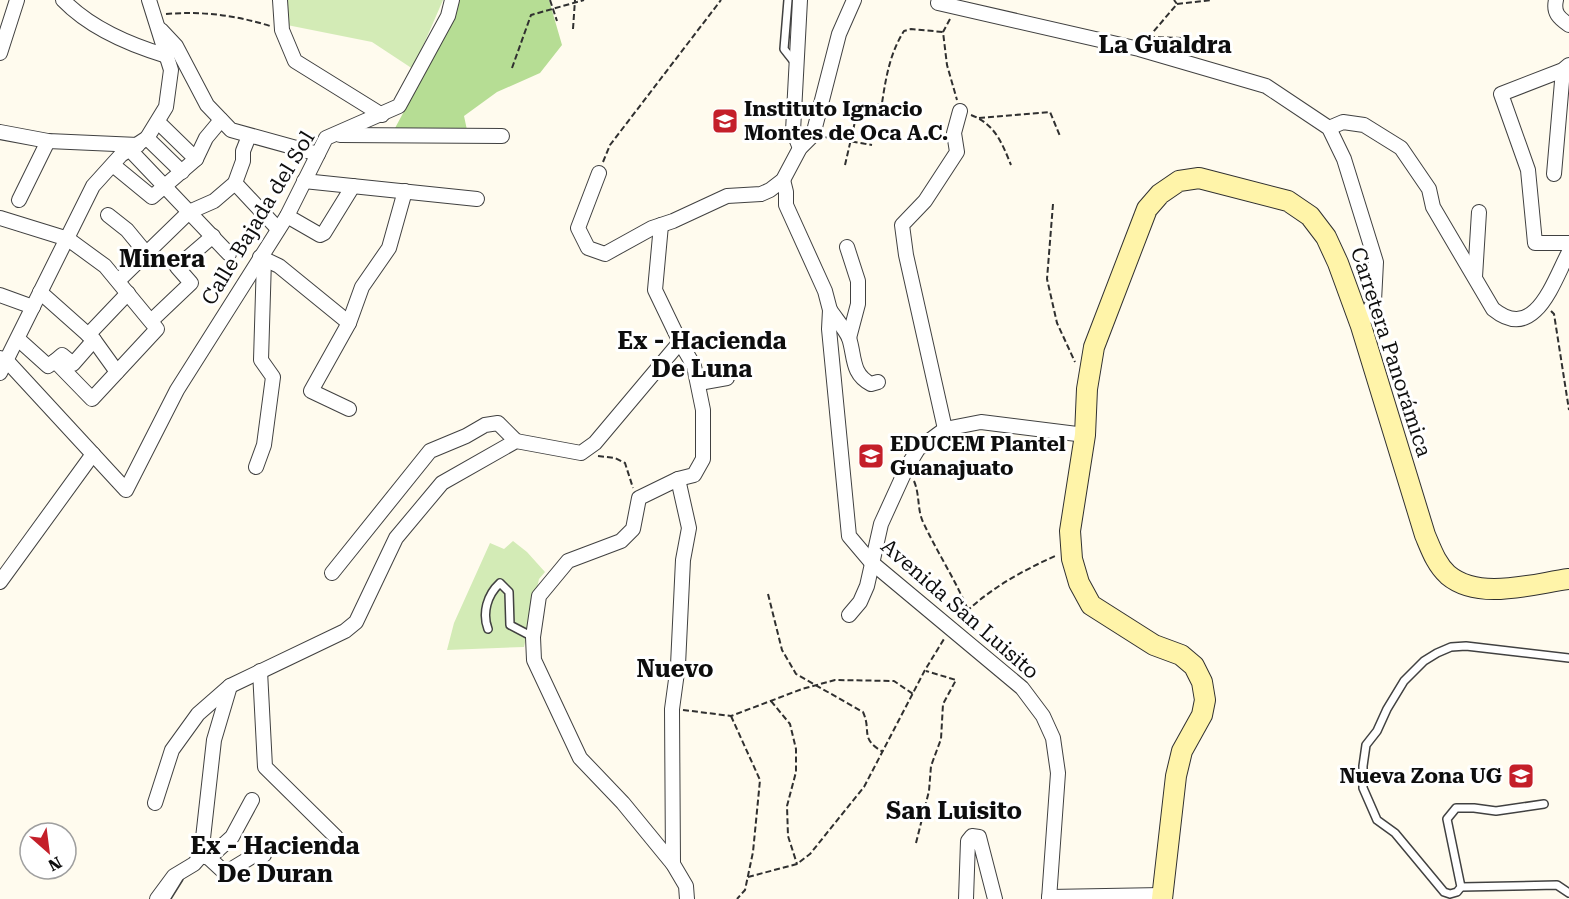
<svg xmlns="http://www.w3.org/2000/svg" width="1569" height="899" font-family="'Roboto Serif',serif">
<rect width="100%" height="100%" fill="#fffbee"/>
<!-- green -->
<g fill="#d3ebb6">
<polygon points="284,0 443,0 413,69 372,42 287,25"/>
<polygon points="513,541 527,552 545,572 539,579 524,647 447,650 454,623 490,543 504,549"/>
</g>
<!-- forest -->
<polygon fill="#b6dd94" points="460,0 549,0 562,45 540,73 497,92 464,116 467,130 394,130 453,20"/>
<g fill="none" stroke-linecap="round" stroke-linejoin="round">
<defs>
<g id="lane">
<polyline points="788,0 784,49 795,63"/>
<path d="M488,629C482,613 487,595 500,583L509,592L510,625L533,637"/>
<polyline points="1544,804 1496,811 1474,808 1456,808 1447,819 1461,887 1457,892 1450,894 1444,892 1395,833 1377,820 1363,788 1363,766 1366,745 1377,731 1387,709 1404,681 1424,661 1437,653 1451,647 1466,646 1569,658"/>
<polyline points="1461,887 1557,885 1569,893"/>
<polyline points="166,899 179,878"/>
</g>
<g id="street">
<path d="M63,0C90,28 130,45 167,56"/>
<polyline points="280,0 282,30 295,61 382,115"/>
<polyline points="939,0 938,3 1139,49 1266,86 1329,128 1344,159 1376,262 1374,301 1361,326"/>
<path d="M1556,0C1553,13 1559,18 1569,25"/>
<polyline points="161,30 176,46 207,105 231,130 318,154"/>
<polyline points="0,53 17,0"/>
<polyline points="1569,65 1563,70 1501,94 1528,170 1535,243 1569,243"/>
<polyline points="158,122 196,159"/>
<path d="M1329,128L1343,122L1364,125L1401,148L1429,189L1433,207L1493,309C1535,343 1553,282 1569,252"/>
<polyline points="0,132 48,141 138,145"/>
<polyline points="340,135 502,136"/>
<polyline points="147,138 182,172"/>
<polyline points="800,148 793,131 800,0"/>
<polyline points="130,150 229,254"/>
<polyline points="113,165 152,197 196,159 206,138 221,120"/>
<polyline points="599,173 578,228 588,248 605,254 652,228 673,221 727,196 761,194 770,190 783,180 800,148 813,135 839,34 854,0"/>
<polyline points="1554,174 1563,70"/>
<polyline points="783,180 786,192 786,205 825,291 830,310 829,329 849,536 871,562 1022,688 1043,716 1053,738 1058,773 1049,899"/>
<polyline points="304,181 477,199"/>
<polyline points="235,183 278,229"/>
<polyline points="19,200 48,141"/>
<polyline points="108,215 127,230 146,253"/>
<polyline points="287,216 320,235 324,233 353,186"/>
<polyline points="0,218 68,239 105,266 157,329 92,399 55,361 48,366 18,339"/>
<polyline points="661,225 655,290 680,342 694,366 703,410 703,459 694,475 678,479 639,498 633,529 621,541 568,561 539,596 533,637 534,660 580,758 623,803 673,864 686,886 687,899"/>
<polyline points="847,247 858,281 858,304 849,338"/>
<polyline points="260,257 279,266 349,323"/>
<polyline points="1475,277 1479,212"/>
<polyline points="118,281 189,212 214,201 235,183 243,161 243,151 249,136"/>
<polyline points="40,292 94,340 117,372"/>
<polyline points="0,295 33,307"/>
<path d="M830,310C836,319 845,329 849,338C855,356 851,374 871,384L878,382"/>
<polyline points="151,321 191,283 177,267 213,236"/>
<polyline points="88,335 128,293"/>
<polyline points="0,358 7,361 126,490 177,390 287,216 326,138 399,106 448,16 452,0"/>
<polyline points="55,361 62,355 73,364 94,340"/>
<polyline points="0,373 93,186 121,155 147,138 166,107 171,70 149,0"/>
<polyline points="699,383 727,378"/>
<polyline points="349,409 311,391 349,323 362,287 389,248 405,191"/>
<polyline points="945,429 906,255 902,225 925,201 957,152 954,133 960,111"/>
<polyline points="256,467 264,445 273,377 261,360 264,259"/>
<polyline points="332,573 430,451 466,436 485,425 498,423 516,441"/>
<polyline points="0,582 93,454"/>
<polyline points="849,615 860,602 867,586 881,524 907,467 918,449 945,429 981,422 1085,435"/>
<polyline points="260,671 265,767 336,837"/>
<polyline points="155,803 172,750 198,714 230,686 345,631 356,622 396,538 442,483 516,441 581,453 595,443 680,342"/>
<polyline points="201,856 209,858 222,870 230,870 253,856 264,855"/>
<polyline points="209,858 232,837 252,800"/>
<polyline points="673,864 672,709 678,665 683,560 689,528 678,479"/>
<polyline points="1049,897 1162,895"/>
<polyline points="157,899 174,876 194,864 201,856 214,740 230,686"/>
<polyline points="966,899 968,841 972,836 979,837 995,899"/>
</g>
<path id="secondary" d="M1162,899L1176,776L1182,751L1202,715L1205,700L1202,682L1194,666L1181,655L1154,645L1091,605L1079,583L1072,559L1070,531L1085,435L1087,389L1094,347L1147,209L1160,194L1179,181L1199,178L1288,201L1310,216L1326,237L1338,263L1361,326L1425,535C1431,549 1436,564 1448,575C1479,601 1532,584 1569,579"/>
</defs>
<!-- lane casing -->
<use href="#lane" stroke="#414141" stroke-width="10"/>
<!-- street casing -->
<use href="#street" stroke="#414141" stroke-width="16"/>
<!-- secondary casing -->
<use href="#secondary" stroke="#303030" stroke-width="22"/>
<!-- path -->
<g stroke="#303030" stroke-width="2" stroke-dasharray="6 3" stroke-linecap="butt">
<polyline points="550,0 557,21"/>
<polyline points="1177,4 1212,0"/>
<path d="M166,14C202,11 235,15 270,26"/>
<polyline points="950,19 943,32 947,65 957,100"/>
<polyline points="573,29 575,0"/>
<polyline points="1149,37 1182,38"/>
<polyline points="1148,38 1177,4 1174,0"/>
<polyline points="512,68 531,15 584,0"/>
<path d="M971,115C995,124 1002,143 1011,165"/>
<polyline points="979,118 1050,112 1060,136"/>
<polyline points="825,137 872,145"/>
<polyline points="603,162 610,145 721,0"/>
<path d="M845,165L857,113L882,103C886,77 890,53 904,31L911,29L943,32"/>
<polyline points="1053,204 1047,279 1057,323 1075,362"/>
<polyline points="1551,311 1554,314 1569,410"/>
<polyline points="598,456 615,458 625,463 633,488"/>
<path d="M914,481C920,495 917,509 923,522C937,552 955,579 968,610"/>
<path d="M768,594L782,650L796,674L863,712C872,732 859,738 883,752"/>
<path d="M960,618C987,590 1020,572 1055,556"/>
<polyline points="771,701 790,724 796,749 796,772 787,806 788,836 797,864"/>
<polyline points="683,710 731,716 802,689 835,680 894,681 913,694"/>
<polyline points="731,716 760,780 753,852 745,890 737,899"/>
<polyline points="916,843 929,791 931,766 941,739 943,704 956,680 926,671"/>
<polyline points="748,877 797,864 810,854 864,787 925,670 944,639"/>
</g>
<!-- lane -->
<use href="#lane" stroke="#fff" stroke-width="7"/>
<!-- street -->
<use href="#street" stroke="#fff" stroke-width="14"/>
<!-- secondary -->
<use href="#secondary" stroke="#fff4a9" stroke-width="20"/>
</g>
<!-- icons -->
<defs>
<symbol id="school-square" viewBox="-11 -11 22 22"><rect x="-9" y="-9" width="18" height="18" rx="4" fill="#c41f29" stroke="#fff"/><path d="M0-5L7-2L0 1L-7-2ZM-4 1L0 2.5L4 1V4Q0 6-4 4Z" fill="#fff"/></symbol>
<symbol id="university-square" viewBox="-11 -11 22 22"><rect x="-9" y="-9" width="18" height="18" rx="4" fill="#c41f29" stroke="#fff"/><path d="M0-5L7-2L0 1L-7-2ZM-4 1L0 2.5L4 1V4Q0 6-4 4Z" fill="#fff"/></symbol>
</defs>
<g fill-rule="evenodd">
<use href="#school-square" x="710" y="106" width="30" height="30"/>
<use href="#school-square" x="856" y="441" width="30" height="30"/>
<use href="#university-square" x="1506" y="761" width="30" height="30"/>
</g>
<g text-anchor="middle" dominant-baseline="central" stroke-width="6" stroke-linejoin="round" paint-order="stroke">
<!-- poi labels -->
<g font-size="21" font-weight="bold" fill="#0e0e0e" stroke="#fff" text-anchor="start">
<text x="744" y="109">Instituto Ignacio<tspan x="744" dy="24">Montes de Oca A.C.</tspan></text>
<text x="890" y="444">EDUCEM Plantel<tspan x="890" dy="24">Guanajuato</tspan></text>
<text x="1502" y="776" text-anchor="end">Nueva Zona UG</text>
</g>
<!-- street labels -->
<g font-size="21" fill="#0e0e0e" stroke="#fff">
<text transform="translate(258 218) rotate(-59)">Calle Bajada del Sol</text>
<text transform="translate(1391 352) rotate(72)">Carretera Panorámica</text>
<text transform="translate(960 609) rotate(41)">Avenida San Luisito</text>
</g>
<!-- quarter labels -->
<g font-size="24" font-weight="bold" fill="#0e0e0e" stroke="#fff">
<text x="1165" y="45">La Gualdra</text>
<text x="162" y="259">Minera</text>
<text x="702" y="341">Ex - Hacienda<tspan x="702" dy="28">De Luna</tspan></text>
<text x="675" y="669">Nuevo</text>
<text x="954" y="811">San Luisito</text>
<text x="275" y="846">Ex - Hacienda<tspan x="275" dy="28">De Duran</tspan></text>
</g>
</g>
<!-- north arrow -->
<g transform="translate(48 851) rotate(152)"><circle r="28" fill="#ffffff" stroke="#9f9f9f" stroke-width="1.5"/>
<path d="M0-4.5L10 22L0 15L-10 22Z" fill="#c41f29"/>
<text y="-9" font-size="16" font-weight="bold" text-anchor="middle" fill="#0e0e0e">N</text>
</g>
</svg>
